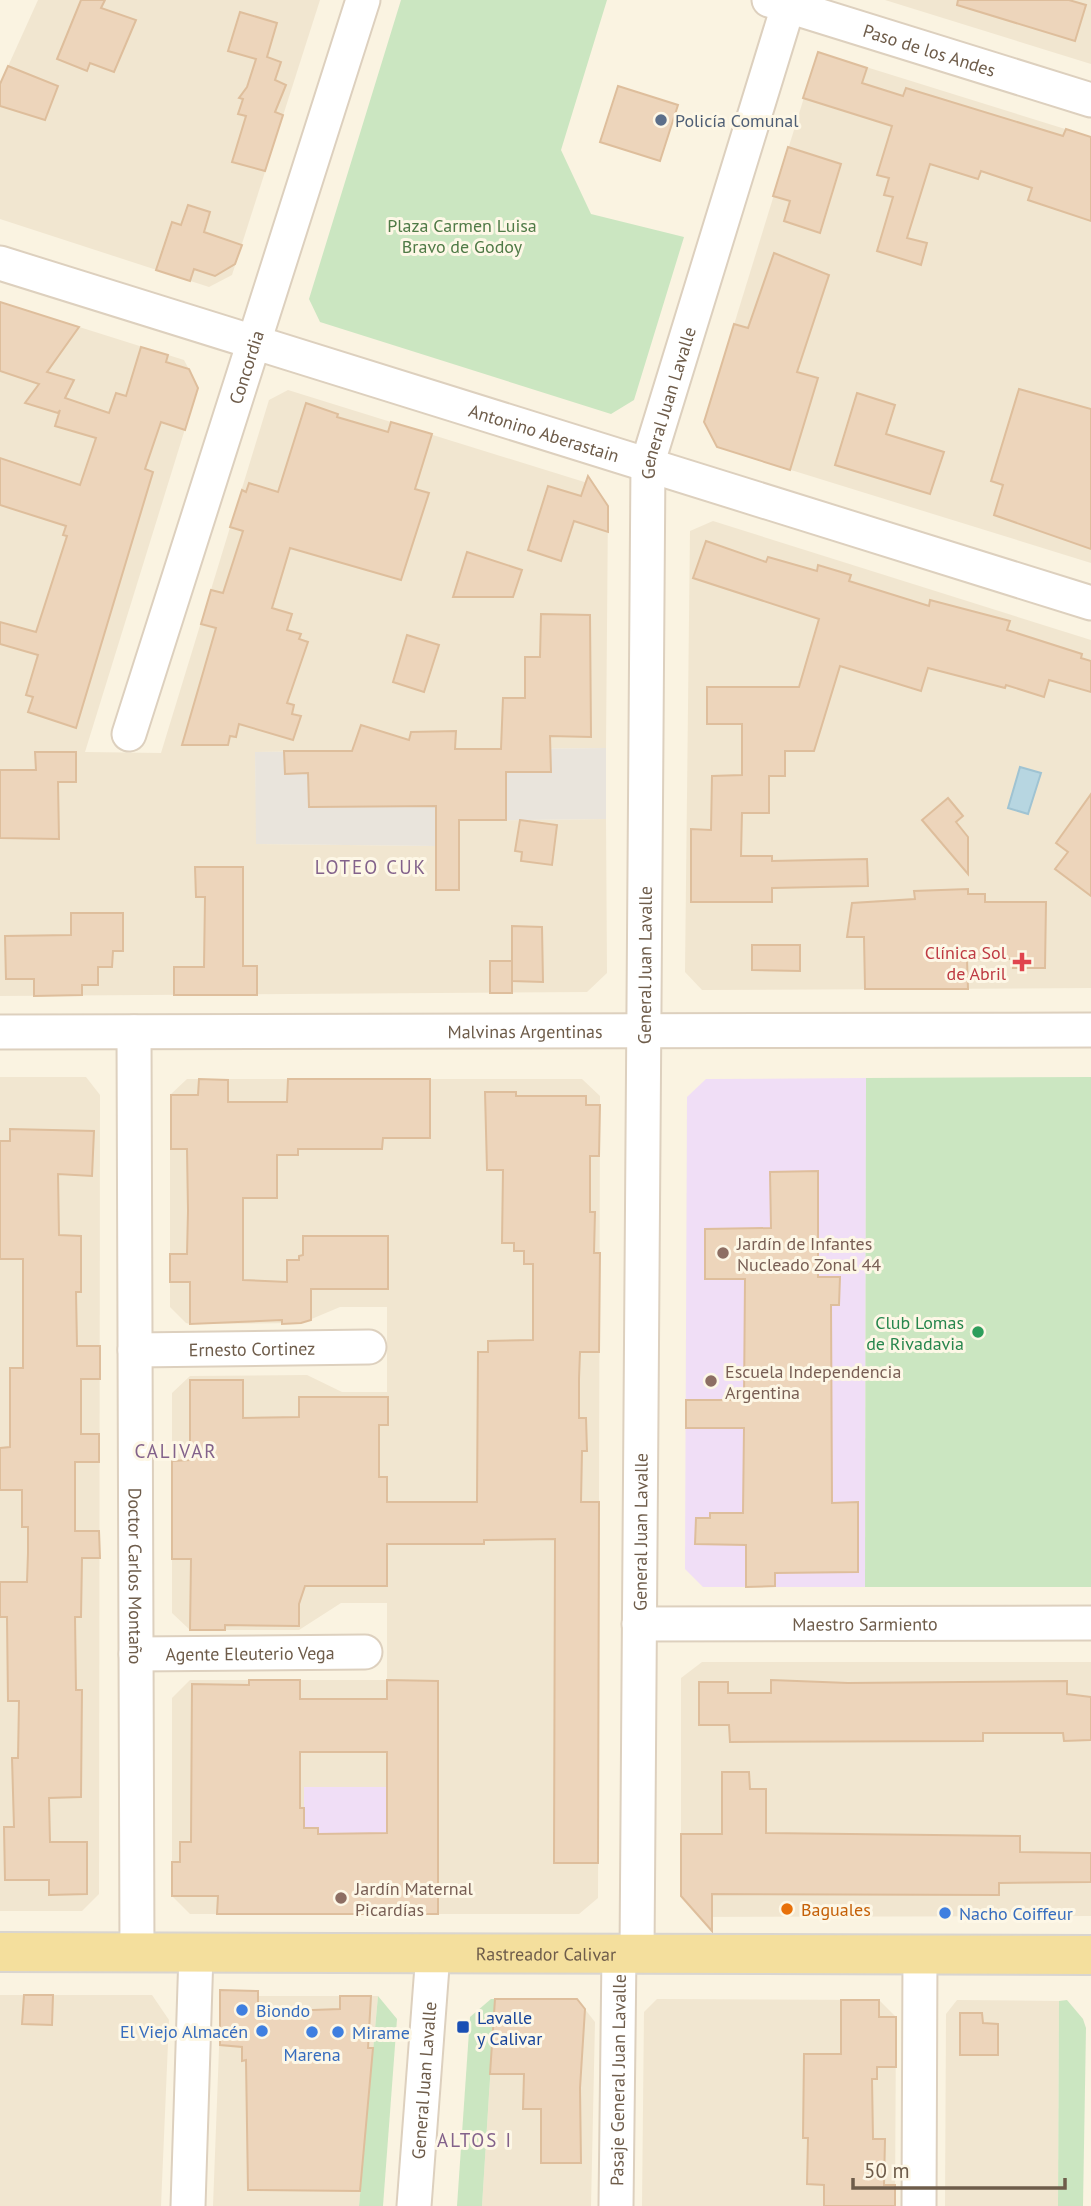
<svg xmlns="http://www.w3.org/2000/svg" width="1091" height="2206" font-family="'PT Sans',sans-serif">
<rect width="100%" height="100%" fill="#faf3e1"/>
<!-- residential -->
<g fill="#f1e6d0">
<polygon points="38,0 320,0 232,275 209,287 0,219 0,84"/>
<polygon points="885,0 1091,0 1091,64 972,27"/>
<polygon points="818,52 1091,137 1091,563 717,447 704,422"/>
<polygon points="0,302 184,360 198,387 85,752 161,753 269,400 288,390 594,485 608,506 606,748 255,752 257,844 435,846 436,821 606,819 607,973 587,992 0,996"/>
<polygon points="713,521 1091,640 1091,988 702,990 685,972 690,531"/>
<polygon points="0,1077 86,1077 100,1095 99,1894 82,1911 0,1911"/>
<polygon points="187,1079 582,1079 600,1096 598,1898 579,1914 386,1914 386,1787 304,1787 304,1914 190,1914 172,1896 172,1698 190,1680 387,1680 387,1603 341,1603 299,1630 190,1630 172,1613 172,1393 190,1376 307,1375 342,1392 387,1392 387,1307 340,1307 302,1323 190,1324 186,1323 170,1307 170,1095"/>
<polygon points="702,1662 1091,1662 1091,1916 699,1917 681,1896 681,1678"/>
<polygon points="0,1995 152,1995 169,2020 161,2206 0,2206"/>
<polygon points="234,1996 378,1996 359,2206 213,2206 220,2023"/>
<polygon points="495,1999 577,1999 595,2022 591,2206 482,2206"/>
<polygon points="657,1999 879,2000 896,2017 895,2206 642,2206 644,2012"/>
<polygon points="957,2000 1059,2001 1058,2206 945,2206 946,2014"/>
</g>
<!-- industrial -->
<polygon fill="#e9e4dc" points="606,748 606,819 436,821 436,846 256,844 255,752"/>
<!-- education -->
<g fill="#f0def6">
<polygon points="866,1078 865,1587 703,1587 685,1569 687,1097 706,1079"/>
<polygon points="304,1787 387,1787 386,1914 304,1914"/>
</g>
<!-- green -->
<g fill="#cbe6c1">
<polygon points="401,0 607,0 561,150 591,214 684,237 634,400 611,414 320,322 309,299"/>
<polygon points="1091,1077 1091,1587 865,1587 866,1078"/>
<polygon points="378,1996 397,2019 383,2206 359,2206"/>
<polygon points="491,1999 495,1999 482,2206 457,2206 470,2017"/>
<polygon points="1067,2000 1083,2019 1086,2028 1083,2206 1058,2206 1059,2001"/>
</g>
<!-- water -->
<polygon fill="#b7d6e1" stroke="#9fc3d2" stroke-width="2" points="1020,767 1041,773 1028,814 1008,808"/>
<!-- building -->
<g fill="#edd5bb" stroke="#debe9c" stroke-width="2" fill-rule="evenodd">
<polygon points="81,0 105,0 101,8 136,20 114,72 90,63 87,71 57,59"/>
<polygon points="958,0 1069,0 1086,5 1075,41 957,5"/>
<polygon points="240,12 277,23 267,57 281,62 275,80 286,85 275,112 283,115 265,171 232,162 246,116 238,114 243,99 239,98 247,87 256,59 228,51"/>
<polygon points="818,52 867,68 862,83 903,96 906,88 1063,136 1066,129 1091,137 1091,221 1028,200 1032,188 981,171 978,179 930,164 907,238 927,243 921,265 877,251 893,197 884,195 889,178 877,175 892,126 803,98"/>
<polygon points="8,66 58,86 45,120 0,106 0,84"/>
<polygon points="618,86 678,105 660,161 600,142"/>
<polygon points="788,147 841,164 820,233 784,221 790,201 773,196"/>
<polygon points="188,205 210,212 204,232 242,245 235,264 215,276 194,269 190,281 156,270 172,222 181,225"/>
<polygon points="774,253 829,275 797,372 818,378 790,470 717,447 704,422 734,324 748,328"/>
<polygon points="0,302 79,327 47,372 74,380 65,398 109,413 116,393 126,396 141,347 168,355 166,362 189,369 198,388 185,430 161,422 145,469 153,472 76,728 28,712 33,697 26,695 38,655 0,644 0,622 36,632 67,536 63,535 66,526 0,505 0,458 80,485 96,438 55,426 60,410 58,413 25,403 39,384 0,371"/>
<polygon points="1019,389 1091,409 1091,549 994,515 1003,485 991,481"/>
<polygon points="857,393 895,405 886,434 944,452 930,494 835,465"/>
<polygon points="306,403 338,414 337,417 388,432 391,422 432,434 415,489 429,493 401,580 290,548 272,608 292,614 287,630 301,634 299,639 308,642 287,703 294,705 292,714 301,716 293,740 239,724 236,737 230,736 228,745 182,745 216,628 201,624 211,590 223,593 243,531 230,527 242,490 246,492 249,483 278,492"/>
<polygon points="588,476 608,506 608,532 574,521 561,561 528,550 548,486 581,496"/>
<polygon points="706,541 766,562 768,557 817,571 818,565 851,575 849,581 929,606 930,600 1010,621 1007,630 1082,654 1081,658 1091,661 1091,692 1049,680 1044,697 1006,685 1005,688 928,668 921,691 840,666 814,751 785,751 785,776 769,776 769,813 742,813 741,856 772,856 772,861 867,859 868,886 772,888 772,902 691,902 691,829 711,830 712,776 742,775 742,724 707,724 707,687 799,687 819,619 693,578"/>
<polygon points="467,552 522,570 513,597 453,597"/>
<polygon points="541,614 590,615 591,737 550,736 551,772 506,772 506,820 459,820 459,890 436,890 436,806 309,807 308,773 285,774 284,751 352,751 361,725 409,740 411,732 456,731 455,749 501,749 503,698 525,698 525,657 540,657"/>
<polygon points="407,635 439,645 424,692 393,682"/>
<polygon points="35,752 76,752 76,782 58,782 59,839 0,838 0,770 36,770"/>
<polygon points="1091,794 1091,896 1055,869 1068,852 1056,843"/>
<polygon points="948,798 963,816 956,822 968,837 968,874 922,820"/>
<polygon points="520,820 557,825 552,865 521,861 522,852 515,851"/>
<polygon points="195,867 243,867 243,966 257,966 257,995 174,995 174,967 204,967 205,897 196,897"/>
<polygon points="968,889 968,894 985,894 985,902 1046,902 1045,968 1013,968 1014,959 967,959 968,989 865,989 864,937 847,937 852,903 915,899 914,891"/>
<polygon points="71,913 123,913 123,951 113,951 112,967 98,967 98,985 82,985 82,995 34,996 34,979 6,979 5,936 71,935"/>
<polygon points="512,926 542,927 543,982 512,981"/>
<polygon points="752,945 800,945 800,971 752,970"/>
<rect x="490" y="961" width="22" height="32"/>
<polygon points="199,1079 228,1080 228,1102 287,1102 288,1079 430,1079 430,1138 383,1138 382,1149 298,1149 298,1155 277,1155 277,1198 243,1198 243,1280 287,1282 287,1260 299,1260 299,1256 303,1255 303,1236 388,1236 388,1289 311,1289 311,1320 301,1323 282,1324 282,1320 190,1324 190,1282 170,1282 170,1254 187,1254 188,1211 187,1149 171,1149 171,1095 198,1095"/>
<polygon points="485,1092 516,1092 516,1096 586,1096 586,1105 600,1105 599,1156 590,1156 590,1212 595,1212 594,1253 600,1253 599,1352 580,1352 579,1379 579,1418 586,1418 587,1451 582,1451 581,1502 599,1502 598,1863 554,1863 555,1539 484,1540 484,1544 387,1544 387,1586 305,1586 299,1604 299,1626 225,1625 225,1630 190,1630 191,1559 172,1559 172,1461 190,1460 190,1380 243,1380 243,1418 299,1417 299,1397 388,1397 388,1425 379,1425 379,1477 387,1477 387,1502 477,1502 478,1352 488,1352 488,1341 533,1340 533,1264 524,1264 524,1251 514,1251 514,1243 502,1243 503,1170 487,1170"/>
<polygon points="10,1129 94,1131 92,1176 58,1174 59,1235 81,1236 81,1292 76,1292 77,1346 100,1346 100,1379 81,1379 81,1434 99,1434 99,1462 75,1462 75,1531 99,1531 100,1558 82,1558 81,1617 75,1617 76,1690 82,1690 81,1797 49,1798 50,1842 87,1842 87,1894 49,1895 49,1880 5,1880 4,1827 14,1827 12,1758 18,1758 19,1701 8,1701 7,1617 0,1617 0,1582 27,1582 28,1553 28,1527 22,1527 22,1490 0,1490 0,1448 10,1447 10,1368 23,1368 23,1259 0,1259 0,1141 10,1141"/>
<polygon points="818,1171 818,1277 840,1277 839,1305 831,1305 832,1503 858,1502 858,1572 775,1573 775,1586 746,1587 746,1545 695,1544 696,1518 710,1518 710,1513 743,1513 744,1428 686,1428 686,1400 744,1400 745,1279 705,1279 705,1229 771,1228 770,1172"/>
<path d="M249,1680H300V1699H387V1680L438,1681V1914H217L218,1896H172V1862H180V1842H191L192,1684L249,1685ZM300,1752H387V1833L318,1834V1828H304V1808H300Z"/>
<polygon points="771,1680 848,1683 1067,1681 1067,1694 1091,1697 1091,1740 1064,1741 1063,1733 983,1733 983,1741 730,1742 729,1725 699,1725 699,1682 728,1682 728,1693 771,1693"/>
<polygon points="722,1772 749,1772 750,1789 766,1789 766,1833 1020,1836 1020,1852 1091,1853 1091,1882 999,1883 999,1895 712,1894 712,1931 681,1896 681,1834 722,1834"/>
<polygon points="220,1990 258,1991 258,2012 340,2009 340,1996 371,1996 368,2048 373,2048 360,2191 248,2190 246,2060 242,2061 242,2047 220,2045"/>
<polygon points="24,1995 53,1995 52,2025 22,2024"/>
<polygon points="495,1999 577,1999 585,2009 580,2088 581,2163 541,2163 541,2109 523,2109 524,2074 490,2074"/>
<polygon points="841,2000 879,2000 879,2017 896,2017 896,2067 877,2067 877,2079 872,2079 873,2139 885,2139 884,2185 895,2185 895,2206 824,2206 824,2185 807,2184 808,2138 803,2138 804,2054 841,2054"/>
<polygon points="960,2013 982,2013 983,2023 998,2024 998,2055 960,2055"/>
</g>
<g fill="none" stroke-linecap="round" stroke-linejoin="round">
<defs>
<g id="minor">
<path id="s1" d="M769,0L1091,100"/>
<path id="s2" d="M0,263L1091,603"/>
<path id="s3" d="M129,734L363,0"/>
<path id="s4" d="M0,1032L1091,1030"/>
<path id="s5" d="M134,1032L137,1953"/>
<path id="s6" d="M135,1350L369,1347"/>
<path id="s7" d="M639,1624L1091,1623"/>
<path id="s8" d="M136,1654L365,1652"/>
<path id="s9" d="M637,1954L648,462L790,0"/>
<polyline points="188,2206 196,1953"/>
<path id="s10" d="M414,2206L433,1953"/>
<path id="s11" d="M616,2206L619,1954"/>
<polyline points="919,2206 920,1954"/>
</g>
<g id="major">
<path id="s12" d="M0,1952L1091,1955"/>
</g>
</defs>
<!-- minor casing -->
<use href="#minor" stroke="#ddd0be" stroke-width="37"/>
<!-- major casing -->
<use href="#major" stroke="#d9d5d0" stroke-width="42"/>
<!-- minor -->
<use href="#minor" stroke="#fff" stroke-width="33"/>
<!-- major -->
<use href="#major" stroke="#f4df9d" stroke-width="38"/>
</g>
<!-- markers -->
<circle fill="#5c6f8a" stroke="#fdf7e6" stroke-width="2.5" cx="661" cy="120" r="7"/>
<path fill="#e0444e" stroke="#fdf7e6" stroke-width="2.5" d="M1018.5 951.5h7v7h7v7h-7v7h-7v-7h-7v-7h7z"/>
<g fill="#8d6e63" stroke="#fdf7e6" stroke-width="2.5">
<circle cx="723" cy="1253" r="7"/>
<circle cx="711" cy="1381" r="7"/>
<circle cx="341" cy="1898" r="7"/>
</g>
<circle fill="#2e9e5b" stroke="#fdf7e6" stroke-width="2.5" cx="978" cy="1332" r="7"/>
<circle fill="#e8710a" stroke="#fdf7e6" stroke-width="2.5" cx="787" cy="1909" r="7"/>
<g fill="#3f7fe0" stroke="#fdf7e6" stroke-width="2.5">
<circle cx="945" cy="1913" r="7"/>
<circle cx="242" cy="2010" r="7"/>
<circle cx="262" cy="2031" r="7"/>
<circle cx="312" cy="2032" r="7"/>
<circle cx="338" cy="2032" r="7"/>
</g>
<rect fill="#1a4fb4" stroke="#fdf7e6" stroke-width="2.5" x="456" y="2020" width="14" height="14" rx="3.5"/>
<g text-anchor="middle" dominant-baseline="central" stroke-width="6" stroke-linejoin="round" paint-order="stroke">
<!-- street labels -->
<g font-size="18" fill="#6e5c4a" stroke="#fdf7e6">
<text stroke="none"><textPath href="#s1" startOffset="168">Paso de los Andes</textPath></text>
<text stroke="none"><textPath href="#s3" startOffset="385">Concordia</textPath></text>
<text stroke="none"><textPath href="#s9" startOffset="1554">General Juan Lavalle</textPath></text>
<text stroke="none"><textPath href="#s2" startOffset="570">Antonino Aberastain</textPath></text>
<text stroke="none"><textPath href="#s9" startOffset="989">General Juan Lavalle</textPath></text>
<text stroke="none"><textPath href="#s4" startOffset="525">Malvinas Argentinas</textPath></text>
<text stroke="none"><textPath href="#s6" startOffset="117">Ernesto Cortinez</textPath></text>
<text stroke="none"><textPath href="#s9" startOffset="422">General Juan Lavalle</textPath></text>
<text stroke="none"><textPath href="#s5" startOffset="544">Doctor Carlos Montaño</textPath></text>
<text stroke="none"><textPath href="#s7" startOffset="226">Maestro Sarmiento</textPath></text>
<text stroke="none"><textPath href="#s8" startOffset="114">Agente Eleuterio Vega</textPath></text>
<text stroke="none"><textPath href="#s12" startOffset="546">Rastreador Calivar</textPath></text>
<text stroke="none"><textPath href="#s10" startOffset="126">General Juan Lavalle</textPath></text>
<text stroke="none"><textPath href="#s11" startOffset="126">Pasaje General Juan Lavalle</textPath></text>
</g>
<!-- service labels -->
<g font-size="18" fill="#4e5e75" stroke="#fdf7e6" text-anchor="start">
<text x="675" y="120">Policía Comunal</text>
</g>
<!-- park labels -->
<g font-size="18" fill="#4f7a46" stroke="#fdf7e6">
<text x="462" y="225">Plaza Carmen Luisa<tspan x="462" dy="21">Bravo de Godoy</tspan></text>
</g>
<!-- health labels -->
<g font-size="18" fill="#be3a42" stroke="#fdf7e6" text-anchor="end">
<text x="1006" y="952">Clínica Sol<tspan x="1006" dy="21">de Abril</tspan></text>
</g>
<!-- education labels -->
<g font-size="18" fill="#785e54" stroke="#fdf7e6" text-anchor="start">
<text x="737" y="1243">Jardín de Infantes<tspan x="737" dy="21">Nucleado Zonal 44</tspan></text>
<text x="725" y="1371">Escuela Independencia<tspan x="725" dy="21">Argentina</tspan></text>
<text x="355" y="1888">Jardín Maternal<tspan x="355" dy="21">Picardías</tspan></text>
</g>
<!-- leisure labels -->
<g font-size="18" fill="#27864d" stroke="#fdf7e6" text-anchor="end">
<text x="964" y="1322">Club Lomas<tspan x="964" dy="21">de Rivadavia</tspan></text>
</g>
<!-- food labels -->
<g font-size="18" fill="#c56008" stroke="#fdf7e6" text-anchor="start">
<text x="801" y="1909">Baguales</text>
</g>
<!-- shop labels -->
<g font-size="18" fill="#366cbe" stroke="#fdf7e6" text-anchor="start">
<text x="959" y="1913">Nacho Coiffeur</text>
<text x="256" y="2010">Biondo</text>
<text x="248" y="2031" text-anchor="end">El Viejo Almacén</text>
<text x="352" y="2032">Mirame</text>
<text x="312" y="2054" text-anchor="middle">Marena</text>
</g>
<!-- transit labels -->
<g font-size="18" fill="#164399" stroke="#fdf7e6" text-anchor="start">
<text x="477" y="2017">Lavalle<tspan x="477" dy="21">y Calivar</tspan></text>
</g>
<!-- neighbourhood labels -->
<g font-size="19" letter-spacing="2" fill="#83628b" stroke="#fdf7e6">
<text x="371" y="867">LOTEO CUK</text>
<text x="176" y="1451">CALIVAR</text>
<text x="475" y="2140">ALTOS I</text>
</g>
</g>
<!-- scale -->
<path d="M853 2178v10h212v-10" fill="none" stroke="#6e5c4a" stroke-width="3.5"/>
<text x="864" y="2178" font-size="21" fill="#6e5c4a" stroke="#fdf7e6" stroke-width="5" paint-order="stroke">50 m</text>
</svg>
